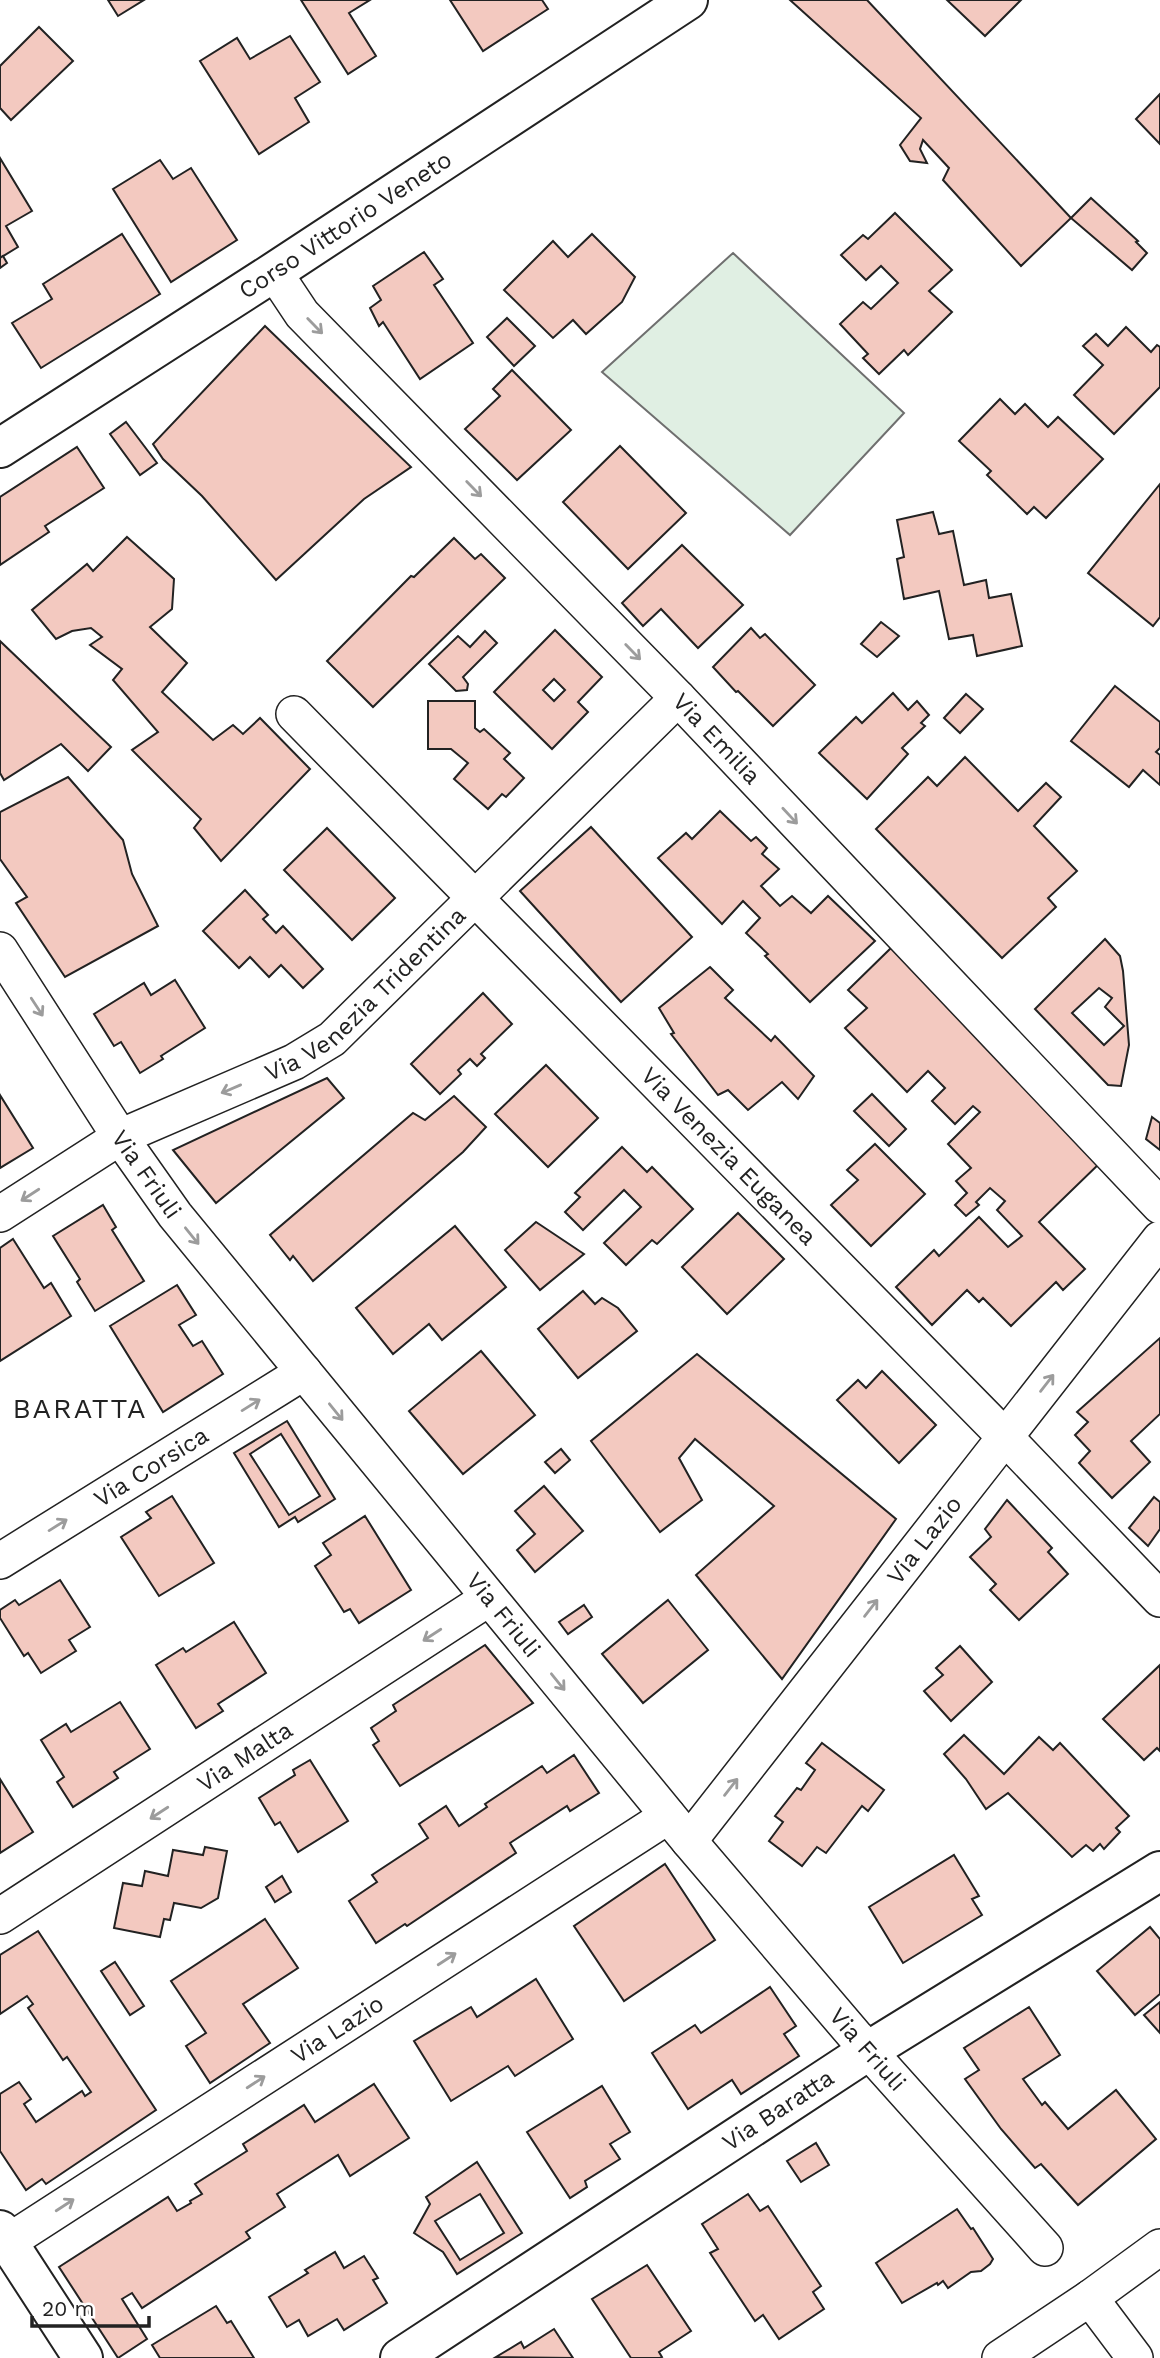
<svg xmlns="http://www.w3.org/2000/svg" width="1160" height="2358" font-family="'Work Sans',sans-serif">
<rect width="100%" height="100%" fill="#fff"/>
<!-- green -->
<polygon fill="#e0efe3" stroke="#6f6f6f" stroke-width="2" points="733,253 904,413 790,535 602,372"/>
<!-- building -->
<g fill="#f3c9c0" stroke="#222" stroke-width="2" fill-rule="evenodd">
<polygon points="108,0 144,0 118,16"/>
<polygon points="301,0 370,0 349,13 376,56 348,74"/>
<polygon points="450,0 542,0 548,9 483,51"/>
<polygon points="790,0 867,0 1071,218 1021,266 943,180 949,168 923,140 920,149 927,163 910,161 900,145 921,118"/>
<polygon points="947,0 1021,0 985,36"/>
<polygon points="39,27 73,61 11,120 0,108 0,66"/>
<polygon points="290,36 320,82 295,98 309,122 259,154 200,61 237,38 250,59"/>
<polygon points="1160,94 1160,144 1136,119"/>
<polygon points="0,158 32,211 6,226 18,247 0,258"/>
<polygon points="160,160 173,179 191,168 237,240 171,282 113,189"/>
<polygon points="1091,198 1138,241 1136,242 1147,253 1132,270 1071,218"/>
<polygon points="895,213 952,270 929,291 952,312 908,355 904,350 879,374 863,358 868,354 840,324 863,302 871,309 898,283 881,266 866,280 841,255 863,235 868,239"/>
<polygon points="122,234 160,294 41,368 12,323 52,299 43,284"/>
<polygon points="592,234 635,277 622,302 586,334 573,320 553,338 504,290 553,241 568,257"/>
<polygon points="424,252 443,279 434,285 473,343 420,379 383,322 379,326 370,308 381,300 373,286"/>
<polygon points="3,256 7,263 0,268 0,258"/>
<polygon points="507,318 535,346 514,366 487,337"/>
<polygon points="265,326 411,467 364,499 276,580 202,496 163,459 153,444"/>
<polygon points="1126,327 1151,352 1157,345 1160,347 1160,387 1114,434 1074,395 1103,365 1083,346 1096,334 1108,346"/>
<polygon points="512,370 571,430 517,480 465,429 500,396 493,389"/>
<polygon points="1000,399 1015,414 1025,404 1048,427 1058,417 1103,459 1046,518 1034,507 1027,514 987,475 991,471 959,441"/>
<polygon points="126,422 157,463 140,475 110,434"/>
<polygon points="620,446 686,513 628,569 563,502"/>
<polygon points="77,447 104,488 45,526 49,532 0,565 0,497"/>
<polygon points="1160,484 1160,617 1153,626 1088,573"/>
<polygon points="933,512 939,534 953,531 964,585 986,580 989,598 1011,594 1022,646 977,656 973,635 949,639 939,591 904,599 897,559 904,557 897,520"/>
<polygon points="127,537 174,579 172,609 150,627 187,663 162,692 213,740 233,725 243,734 260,718 310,769 221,861 194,828 201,819 132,750 158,732 113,680 122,669 90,645 102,637 91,628 72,631 56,639 32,610 87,564 93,571"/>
<polygon points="454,538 475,559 481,554 505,578 373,707 327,661 411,576 414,577"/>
<polygon points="682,545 743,605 698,648 661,609 643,626 622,603"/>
<polygon points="881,622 899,636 877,657 861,644"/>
<polygon points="751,628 760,638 765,634 815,685 773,726 738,691 736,692 713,667"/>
<path d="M555,630L602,677L578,702L588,712L552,749L494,692ZM554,679L565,690L554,701L543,690Z"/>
<polygon points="485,631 497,643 463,677 468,684 467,690 456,691 429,664 458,636 470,647"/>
<polygon points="0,641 111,747 88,771 61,744 4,780 0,773"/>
<polygon points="1115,686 1160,722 1160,748 1156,752 1160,755 1160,785 1143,770 1129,787 1071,741"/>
<polygon points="893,693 908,710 917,701 929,715 921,723 925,726 902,748 908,754 867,799 819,753 856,717 862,723"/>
<polygon points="966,694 983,709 960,733 944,718"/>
<polygon points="428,701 475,701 475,728 480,732 484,729 510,753 504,759 524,778 506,797 502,794 488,809 454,779 468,763 451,749 428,749"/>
<polygon points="965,757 1018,811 1046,783 1061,797 1034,826 1077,871 1048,898 1056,907 1002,958 876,829 928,777 937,786"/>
<polygon points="68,777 123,840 132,874 158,926 65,977 16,903 27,897 0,859 0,812"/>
<polygon points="720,811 751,841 756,837 767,848 762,854 779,869 761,886 780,906 792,896 811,913 828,896 875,941 810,1002 765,956 768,954 746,933 760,918 743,901 722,924 658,858 686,833 692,839"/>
<polygon points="591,827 692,937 621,1002 520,891"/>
<polygon points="327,828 395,898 352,940 284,870"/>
<polygon points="245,890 268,915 263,919 276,933 283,926 323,969 303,988 281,965 269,977 250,957 239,968 203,931"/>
<path d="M1105,939L1120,956L1123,971L1129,1045L1121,1086L1108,1085L1035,1009ZM1099,988L1112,998L1105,1007L1124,1026L1104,1045L1072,1013Z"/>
<polygon points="892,947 1102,1161 1039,1222 1085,1269 1063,1290 1056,1282 1011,1326 983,1298 979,1302 967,1290 932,1325 896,1287 934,1250 939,1256 979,1217 1008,1247 1022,1236 997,1210 1005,1201 990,1188 976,1202 979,1205 966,1216 955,1205 967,1193 956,1181 971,1168 948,1144 980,1112 973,1106 955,1124 932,1101 945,1088 928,1071 907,1092 845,1028 867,1008 848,990"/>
<polygon points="710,967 733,990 725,998 771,1041 775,1036 814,1076 798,1099 782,1082 748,1110 728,1090 718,1095 671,1034 674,1033 659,1008"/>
<polygon points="175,980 205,1028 161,1056 163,1059 140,1073 121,1042 114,1046 94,1014 144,983 151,995"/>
<polygon points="483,993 512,1024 481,1054 485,1058 477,1066 470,1059 458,1070 461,1074 440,1094 411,1064"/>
<polygon points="546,1065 598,1118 548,1167 495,1114"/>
<polygon points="327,1078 344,1098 216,1203 173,1150"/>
<polygon points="872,1094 906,1129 889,1146 854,1111"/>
<polygon points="0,1095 33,1148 0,1168"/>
<polygon points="454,1096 486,1127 463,1152 313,1281 293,1256 290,1260 270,1235 413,1113 425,1120"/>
<polygon points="1152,1117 1160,1123 1160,1150 1146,1139"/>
<polygon points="875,1144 925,1194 871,1246 831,1205 858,1180 847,1170"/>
<polygon points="622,1147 647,1172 652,1167 693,1209 657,1244 652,1240 626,1265 604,1243 641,1207 624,1190 583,1230 565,1212 580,1197 575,1193"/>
<polygon points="103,1205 116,1227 112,1230 144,1281 95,1311 77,1282 80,1279 53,1236"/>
<polygon points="738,1213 784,1259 727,1314 682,1267"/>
<polygon points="536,1222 584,1254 540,1290 505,1250"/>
<polygon points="455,1226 506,1287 442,1340 429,1324 393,1354 356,1308"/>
<polygon points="13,1239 44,1288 51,1283 71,1316 0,1361 0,1248"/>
<polygon points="177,1285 196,1315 179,1325 193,1346 202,1341 223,1374 163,1412 110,1326"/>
<polygon points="583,1291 595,1304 602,1298 618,1308 637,1331 578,1378 538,1329"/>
<polygon points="1160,1338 1160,1414 1131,1441 1150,1462 1112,1498 1079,1463 1090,1451 1075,1435 1088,1422 1077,1412"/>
<polygon points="481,1351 535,1415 463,1474 409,1411"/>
<polygon points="697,1354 896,1519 782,1679 696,1575 774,1506 695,1439 679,1458 702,1500 660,1532 591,1441"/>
<polygon points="882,1371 936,1425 899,1463 837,1400 858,1380 866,1388"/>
<path d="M287,1421L335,1499L298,1522L295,1517L279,1527L234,1453ZM281,1434L320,1496L289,1515L250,1454Z"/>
<polygon points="561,1449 570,1460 555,1473 545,1462"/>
<polygon points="544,1486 583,1531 535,1572 517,1550 535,1534 515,1511"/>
<polygon points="172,1496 214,1563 159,1596 121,1537 151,1518 146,1512"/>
<polygon points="1154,1497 1160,1502 1160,1529 1148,1546 1129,1528"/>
<polygon points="1007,1500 1052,1548 1048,1552 1068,1574 1019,1620 990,1590 996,1584 970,1557 991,1537 985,1529"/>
<polygon points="365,1516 411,1590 359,1623 350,1609 344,1612 315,1566 331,1555 323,1543"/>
<polygon points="60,1580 90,1627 69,1640 76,1651 41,1673 28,1653 24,1656 0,1618 0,1610 15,1600 19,1605"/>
<polygon points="668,1600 708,1650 643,1703 602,1654"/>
<polygon points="584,1605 592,1617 568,1634 559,1622"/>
<polygon points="234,1622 266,1673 218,1704 223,1711 196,1728 156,1665 183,1648 186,1652"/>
<polygon points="485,1645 533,1703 400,1786 373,1745 379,1741 371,1728 396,1711 393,1705"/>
<polygon points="960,1646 992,1682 951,1721 924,1691 943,1675 936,1668"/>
<polygon points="1160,1665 1160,1751 1157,1748 1144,1760 1103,1719"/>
<polygon points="120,1702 150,1749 114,1772 118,1778 73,1807 57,1782 64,1777 41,1740 66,1724 71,1732"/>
<polygon points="964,1735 1004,1774 1039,1737 1053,1750 1060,1743 1129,1816 1116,1828 1120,1832 1104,1849 1100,1844 1093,1851 1086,1845 1072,1857 1008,1793 986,1809 966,1779 944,1754"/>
<polygon points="822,1743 884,1790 868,1811 862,1806 826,1853 817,1847 802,1866 769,1841 783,1822 775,1816 797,1788 801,1790 815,1770 806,1763"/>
<polygon points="574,1755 599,1793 570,1811 567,1806 510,1843 516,1853 407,1926 405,1924 376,1943 349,1901 377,1882 372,1875 428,1838 419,1824 446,1806 459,1826 487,1807 485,1804 542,1766 547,1773"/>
<polygon points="310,1760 348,1821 298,1852 280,1822 275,1825 259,1798 295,1775 293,1770"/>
<polygon points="0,1779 33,1832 0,1853"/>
<polygon points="205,1847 227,1851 218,1898 201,1908 174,1903 170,1920 164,1919 160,1937 114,1928 123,1883 142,1886 145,1871 168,1876 173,1850 203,1855"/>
<polygon points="954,1855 979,1896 972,1899 982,1915 903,1963 869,1907"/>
<polygon points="665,1864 715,1940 624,2001 574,1926"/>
<polygon points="282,1876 291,1892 275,1902 266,1887"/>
<polygon points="265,1919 298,1968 243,2004 270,2043 210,2083 186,2046 206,2033 171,1981"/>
<polygon points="1150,1927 1160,1939 1160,1994 1135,2015 1097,1971"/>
<polygon points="38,1931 156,2110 46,2184 42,2179 26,2190 0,2151 0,2094 19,2082 31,2099 24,2104 36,2122 82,2091 85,2096 91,2092 67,2057 63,2060 28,2008 33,2004 27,1996 0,2014 0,1955"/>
<polygon points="115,1962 144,2006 130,2015 101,1971"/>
<polygon points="536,1979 573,2039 515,2076 508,2066 451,2101 414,2041 471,2007 477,2017"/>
<polygon points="770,1987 796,2026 784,2034 799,2056 741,2094 732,2080 688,2109 652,2053 695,2025 701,2033"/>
<polygon points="1160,2002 1160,2033 1144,2015"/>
<polygon points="1029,2007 1060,2055 1023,2079 1042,2105 1045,2102 1068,2129 1116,2090 1156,2139 1078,2205 1041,2164 1035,2168 1001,2129 965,2079 979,2070 964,2048"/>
<polygon points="374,2084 409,2138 350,2176 338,2155 277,2194 285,2207 246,2232 250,2238 142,2308 132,2293 122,2299 147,2339 118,2358 59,2267 168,2197 177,2211 191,2203 190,2201 202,2194 195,2184 247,2151 243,2144 304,2105 315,2122"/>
<polygon points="602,2086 630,2132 610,2144 620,2159 585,2181 587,2187 570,2198 527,2132"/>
<polygon points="816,2143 829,2165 801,2182 787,2161"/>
<path d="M477,2162L522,2233L457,2274L443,2252L414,2233L430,2204L426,2197ZM480,2194L504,2233L460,2260L435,2221Z"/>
<polygon points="748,2194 760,2211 768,2206 821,2286 813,2292 824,2309 779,2339 763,2315 755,2321 710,2253 718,2249 702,2224"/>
<polygon points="957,2209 971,2229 973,2228 993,2259 990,2264 981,2271 971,2272 948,2288 943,2281 938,2285 937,2283 902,2303 876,2263"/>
<polygon points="335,2252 344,2268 364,2256 378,2278 373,2280 387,2303 344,2330 337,2319 308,2336 299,2320 287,2327 269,2297 308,2273 305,2270"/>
<polygon points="647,2265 691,2331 659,2352 662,2357 660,2358 631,2358 592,2299"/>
<polygon points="216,2306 227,2323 231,2321 254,2358 160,2358 152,2345"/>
<polygon points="554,2329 573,2358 496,2357 521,2342 524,2348"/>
</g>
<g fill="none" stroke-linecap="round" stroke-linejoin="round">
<defs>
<g id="street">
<path id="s1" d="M274,272L302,314L678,698L1160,1206"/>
<path id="s2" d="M294,714L1005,1437L1160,1599"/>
<path id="s3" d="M0,950L120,1137L175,1215L689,1841L856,2037L1045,2248"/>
<path id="s4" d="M0,1214L120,1137L294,1062L332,1039L678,698"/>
<path id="s5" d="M0,1561L304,1372"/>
<path id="s6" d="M689,1841L1160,1239"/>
<path id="s7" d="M0,1916L489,1598"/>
<path id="s8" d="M8,2242L668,1816"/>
<polyline points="1090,2298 1135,2358"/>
<polyline points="1000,2358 1090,2298 1160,2247"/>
</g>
<g id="secondary">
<path id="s9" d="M0,448L274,272L688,0"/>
<polyline points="0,2230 83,2358"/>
<path id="s10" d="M400,2358L868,2051L1160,1871"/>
</g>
</defs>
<!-- street casing -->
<use href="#street" stroke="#222" stroke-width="38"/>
<!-- secondary casing -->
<use href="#secondary" stroke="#222" stroke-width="42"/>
<!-- street -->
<use href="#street" stroke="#fff" stroke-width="35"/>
<!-- secondary -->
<use href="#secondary" stroke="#fff" stroke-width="38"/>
</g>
<!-- one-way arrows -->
<defs><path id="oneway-shaft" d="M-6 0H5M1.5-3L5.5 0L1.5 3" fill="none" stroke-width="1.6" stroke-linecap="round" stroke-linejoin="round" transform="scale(1.75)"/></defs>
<g stroke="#9c9c9c">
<use href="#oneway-shaft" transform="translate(315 326) rotate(46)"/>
<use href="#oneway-shaft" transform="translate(474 489) rotate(46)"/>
<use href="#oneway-shaft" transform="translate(633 652) rotate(46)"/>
<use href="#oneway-shaft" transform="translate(790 816) rotate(47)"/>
<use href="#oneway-shaft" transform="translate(37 1007) rotate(57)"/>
<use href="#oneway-shaft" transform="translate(231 1089) rotate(157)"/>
<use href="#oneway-shaft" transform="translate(30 1195) rotate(147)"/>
<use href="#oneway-shaft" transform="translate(192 1236) rotate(51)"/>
<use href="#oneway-shaft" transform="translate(1047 1383) rotate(-52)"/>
<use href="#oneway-shaft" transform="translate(251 1405) rotate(-32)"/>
<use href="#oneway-shaft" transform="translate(336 1412) rotate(51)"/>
<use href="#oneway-shaft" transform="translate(58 1525) rotate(-32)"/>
<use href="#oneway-shaft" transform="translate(871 1608) rotate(-52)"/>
<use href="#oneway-shaft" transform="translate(432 1635) rotate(147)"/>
<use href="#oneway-shaft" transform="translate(558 1682) rotate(51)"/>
<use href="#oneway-shaft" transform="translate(731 1787) rotate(-52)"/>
<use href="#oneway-shaft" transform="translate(159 1813) rotate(147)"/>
<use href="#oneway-shaft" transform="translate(447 1959) rotate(-33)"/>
<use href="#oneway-shaft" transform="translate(256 2082) rotate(-33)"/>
<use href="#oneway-shaft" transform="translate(65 2205) rotate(-33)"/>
</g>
<g text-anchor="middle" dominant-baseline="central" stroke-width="5" stroke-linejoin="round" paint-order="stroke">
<!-- street labels -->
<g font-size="24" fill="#222" stroke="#fff">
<text stroke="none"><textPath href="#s9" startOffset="411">Corso Vittorio Veneto</textPath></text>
<text stroke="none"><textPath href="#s1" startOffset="644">Via Emilia</textPath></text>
<text stroke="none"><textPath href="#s4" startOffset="430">Via Venezia Tridentina</textPath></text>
<text stroke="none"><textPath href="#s2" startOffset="620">Via Venezia Euganea</textPath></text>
<text stroke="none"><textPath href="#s3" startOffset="268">Via Friuli</textPath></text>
<text stroke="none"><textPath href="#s5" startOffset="178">Via Corsica</textPath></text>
<text stroke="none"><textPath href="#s6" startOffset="382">Via Lazio</textPath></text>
<text stroke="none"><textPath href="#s3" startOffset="835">Via Friuli</textPath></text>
<text stroke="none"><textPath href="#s7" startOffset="292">Via Malta</textPath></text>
<text stroke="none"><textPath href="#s8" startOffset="392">Via Lazio</textPath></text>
<text stroke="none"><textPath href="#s3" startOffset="1402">Via Friuli</textPath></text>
<text stroke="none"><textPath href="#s10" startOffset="452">Via Baratta</textPath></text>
</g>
<!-- quarter labels -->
<g font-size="28" letter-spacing="2" fill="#222" stroke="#fff">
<text x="80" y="1408">BARATTA</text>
</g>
</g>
<!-- scale -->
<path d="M32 2316v10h117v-10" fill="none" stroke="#222222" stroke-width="3.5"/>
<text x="42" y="2316" font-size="21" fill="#222222" stroke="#ffffff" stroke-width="5" paint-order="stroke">20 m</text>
</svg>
